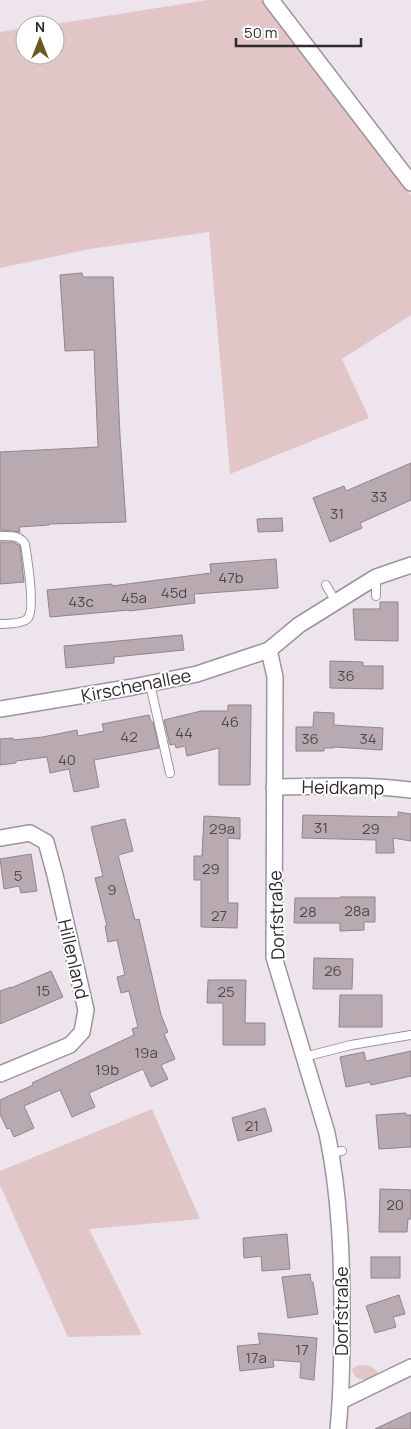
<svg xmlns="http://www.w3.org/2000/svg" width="411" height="1429" font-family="Manrope,sans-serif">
<rect width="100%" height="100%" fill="#eee4ee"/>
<!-- green -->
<g fill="#e2c5c6">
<polygon points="208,0 262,0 411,196 411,315 342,359 369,418 230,474 209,232 90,249 0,268 0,32 25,28 25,55 55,55 55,25 49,25"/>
<polygon points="152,1109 200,1219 89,1229 142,1335 68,1337 0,1185 0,1171"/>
<path d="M358,1365L370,1366L382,1375C371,1379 355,1385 352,1369Z"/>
</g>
<!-- building -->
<g fill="#b8aab0" stroke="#92848a">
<polygon points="82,273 83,277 113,277 120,436 126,522 49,524 49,525 19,527 20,532 12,531 0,530 0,452 98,447 94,350 65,351 60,275"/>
<polygon points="411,463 411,500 360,523 362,528 330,542 313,498 344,486 346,491"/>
<polygon points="282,518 283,531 258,532 257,519"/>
<polygon points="0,542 13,542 20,546 24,582 0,584"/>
<polygon points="276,559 278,588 194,594 195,603 129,611 129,610 50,617 47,590 112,584 112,586 211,573 210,564"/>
<polygon points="380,602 398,602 398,641 355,640 353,609 380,609"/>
<polygon points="182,635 184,650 114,657 114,663 66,668 64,646"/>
<polygon points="330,661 363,662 363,666 383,666 383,689 330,688"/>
<polygon points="228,705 251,705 250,785 219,785 219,748 187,756 185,746 176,748 175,744 170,745 164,720 201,711 228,711"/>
<polygon points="314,712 334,713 334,725 383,728 382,750 334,747 334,748 324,748 324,751 296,751 296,727 313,727"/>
<polygon points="149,715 151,722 153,722 159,748 94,760 99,787 74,792 69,769 50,773 47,757 16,761 16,763 0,765 0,739 13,738 13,740 43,737 77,730 78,736 104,731 102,724"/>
<polygon points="398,812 411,814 411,841 393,838 394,853 376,853 376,840 302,838 303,815 398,817"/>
<polygon points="204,816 240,818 240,839 228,838 228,903 238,903 237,928 201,927 201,880 194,880 194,856 202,856"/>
<polygon points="125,819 133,851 118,855 135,920 139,919 161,1015 168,1032 164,1034 175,1059 161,1065 168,1079 151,1087 143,1069 89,1093 95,1107 72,1117 60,1090 24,1106 34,1128 14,1137 10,1128 7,1129 0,1114 0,1100 33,1085 32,1083 134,1035 132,1029 138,1027 129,991 121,993 117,977 125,975 117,940 108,942 105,926 107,926 95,878 103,876 91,827"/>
<polygon points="31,854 37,891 21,893 19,886 4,889 0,859"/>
<polygon points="340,897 375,897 375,922 364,922 364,930 340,931 340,923 294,923 295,898 340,898"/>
<polygon points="314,958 353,959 352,989 313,989"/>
<polygon points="51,971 63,997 0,1024 0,991 11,987 11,988"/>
<polygon points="208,980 246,980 245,1023 265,1023 265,1045 223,1045 223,1003 207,1003"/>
<polygon points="340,995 382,995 382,1027 339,1027"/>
<polygon points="411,1051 411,1076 371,1085 370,1082 346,1087 340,1057 364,1052 366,1061"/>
<polygon points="265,1108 272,1131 238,1141 232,1118"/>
<polygon points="406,1113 406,1115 411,1115 411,1147 379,1149 376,1115"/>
<polygon points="380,1189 411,1190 411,1219 408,1219 407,1232 379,1232"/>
<polygon points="287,1234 290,1269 262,1271 261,1256 244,1258 243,1238"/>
<rect x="371" y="1257" width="29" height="21"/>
<polygon points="310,1274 311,1282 313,1282 318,1314 288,1318 282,1277"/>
<polygon points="399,1295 405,1314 393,1317 396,1327 375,1333 366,1306"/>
<polygon points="258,1333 317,1338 314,1380 300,1378 301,1362 273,1360 274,1367 240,1371 237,1346 260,1344"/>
<polygon points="411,1412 411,1429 375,1429"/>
</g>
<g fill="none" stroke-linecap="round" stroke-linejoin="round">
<defs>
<g id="service">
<path d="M0,536C11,536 19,535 25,544C27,557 36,612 27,619C21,624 7,624 0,624"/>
<polyline points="326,585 336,602"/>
<polyline points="376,596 376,577"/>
<polyline points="150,684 170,773"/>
<polyline points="304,1057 351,1045 411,1035"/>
<polyline points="331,1153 342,1151"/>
</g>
<g id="minor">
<polyline points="271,0 411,183"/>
<path d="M269,650L275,677L274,957L327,1133C340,1195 342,1257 342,1319C342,1356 342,1392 338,1429"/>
<polyline points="0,709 133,687 197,674 269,650 299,625 376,577 411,565"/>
<path d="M274,787C320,786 366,784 411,790"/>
<polyline points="0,838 30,833 46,842 55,875 86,1010 82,1032 70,1045 0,1074"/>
<polyline points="341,1401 411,1367"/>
</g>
</defs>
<!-- service casing -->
<use href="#service" stroke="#9d939d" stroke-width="10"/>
<!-- minor casing -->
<use href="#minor" stroke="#9d939d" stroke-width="18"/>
<!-- service -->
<use href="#service" stroke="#fff" stroke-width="8"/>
<!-- minor -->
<use href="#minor" stroke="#fff" stroke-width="15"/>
</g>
<g text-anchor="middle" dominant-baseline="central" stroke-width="4" stroke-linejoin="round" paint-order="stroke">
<!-- number labels -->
<g font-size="15" fill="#504a4e">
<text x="379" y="496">33</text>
<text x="337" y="513">31</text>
<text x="231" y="577">47b</text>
<text x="174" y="592">45d</text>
<text x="134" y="597">45a</text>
<text x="81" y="601">43c</text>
<text x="346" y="675">36</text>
<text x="230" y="721">46</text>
<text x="184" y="732">44</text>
<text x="129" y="736">42</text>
<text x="310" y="738">36</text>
<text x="368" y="738">34</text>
<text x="67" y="759">40</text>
<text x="321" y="827">31</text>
<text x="222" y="828">29a</text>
<text x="371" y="828">29</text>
<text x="211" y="868">29</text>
<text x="18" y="875">5</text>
<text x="112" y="889">9</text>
<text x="357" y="910">28a</text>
<text x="308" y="911">28</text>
<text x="219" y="915">27</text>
<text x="333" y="970">26</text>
<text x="43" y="990">15</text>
<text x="226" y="991">25</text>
<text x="146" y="1052">19a</text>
<text x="107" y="1069">19b</text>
<text x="252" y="1125">21</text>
<text x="395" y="1204">20</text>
<text x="302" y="1349">17</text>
<text x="256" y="1357">17a</text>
</g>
<!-- street labels -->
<g font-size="18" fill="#2e2a2e" stroke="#fff">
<text transform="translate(136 685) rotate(-11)">Kirschenallee</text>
<text transform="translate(343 787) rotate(1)">Heidkamp</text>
<text transform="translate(276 915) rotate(-92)">Dorfstraße</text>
<text transform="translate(74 959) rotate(77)">Hillenland</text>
<text transform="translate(341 1311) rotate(-90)">Dorfstraße</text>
</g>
</g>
<!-- north arrow -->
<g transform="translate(40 40)"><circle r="24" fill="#ffffff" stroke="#abaaab"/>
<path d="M0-4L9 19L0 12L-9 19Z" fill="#6b5826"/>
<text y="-8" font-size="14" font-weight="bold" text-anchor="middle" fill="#2e2a2e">N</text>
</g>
<!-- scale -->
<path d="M236 38v8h125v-8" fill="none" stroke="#2e2a2e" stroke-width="2.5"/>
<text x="244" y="38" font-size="15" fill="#2e2a2e" stroke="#ffffff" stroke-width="4" paint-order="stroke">50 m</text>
</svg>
